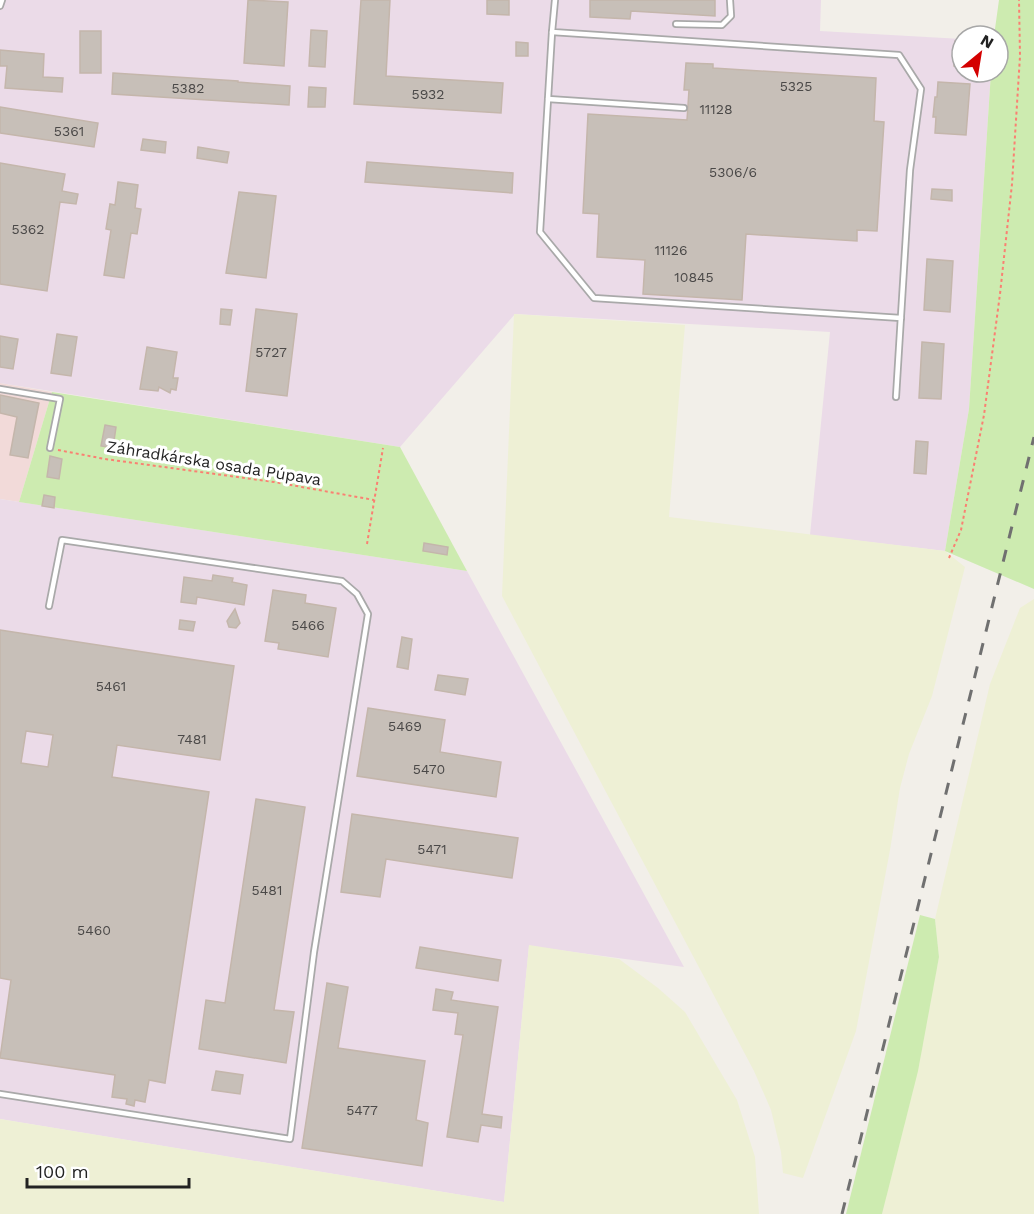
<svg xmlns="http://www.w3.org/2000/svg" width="1034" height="1214" font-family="'Work Sans',sans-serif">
<rect width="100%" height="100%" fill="#f2efe9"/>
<!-- commercial -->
<polygon fill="#f2dad9" points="0,383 52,392 19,502 0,499"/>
<!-- industrial -->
<g fill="#ebdbe8">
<polygon points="0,0 821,0 820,31 962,39 962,72 991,72 969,409 945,551 810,535 830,332 515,314 400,447 0,383"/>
<polygon points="0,499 467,571 684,967 529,946 504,1202 0,1119"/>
</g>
<!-- farmland -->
<g fill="#eef0d5">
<polygon points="514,314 685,325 669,517 945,551 965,567 932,696 909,754 900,788 890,850 856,1031 803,1178 783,1173 781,1152 771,1110 754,1071 502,596"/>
<polygon points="1034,599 1034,1214 882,1214 939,957 935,919 990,684 1020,608"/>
<polygon points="529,945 619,959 658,988 685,1012 737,1100 755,1157 759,1214 0,1214 0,1119 504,1202"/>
</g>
<!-- grass -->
<g fill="#cdebb0">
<polygon points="999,0 1034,0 1034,589 945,551 969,409 991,72 998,72 998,36 994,36"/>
<polygon points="52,392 400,447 467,571 19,502"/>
<polygon points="920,915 935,919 939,957 918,1071 882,1214 846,1214"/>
</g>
<!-- building -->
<g fill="#c7bfb8" stroke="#c4b6ab" stroke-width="1.5" fill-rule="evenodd">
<polygon points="248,0 288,2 284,66 244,63"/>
<polygon points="361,0 390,0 386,76 503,83 501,113 354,104"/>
<polygon points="487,0 509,0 509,15 487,14"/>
<polygon points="590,0 715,0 715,16 631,11 630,19 590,17"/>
<polygon points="311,30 327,31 325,67 309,66"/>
<rect x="80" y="31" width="21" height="42"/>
<polygon points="955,41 962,41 962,66 954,66"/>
<polygon points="516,42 528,43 528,56 516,56"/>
<polygon points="0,50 44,54 43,77 63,78 62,92 5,88 7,66 0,66"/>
<polygon points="686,63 713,64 713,68 876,78 874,121 884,122 877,231 857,230 857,241 746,234 742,300 643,294 645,260 597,257 599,214 583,213 588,114 687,120 689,90 684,90"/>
<polygon points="113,73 238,81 238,82 290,86 289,105 112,94"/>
<polygon points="938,82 970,84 966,135 935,133 936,117 933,117 935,97 937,97"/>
<polygon points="309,87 326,88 325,107 308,107"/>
<polygon points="0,107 98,123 94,147 0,133"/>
<polygon points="143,139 166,142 165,153 141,150"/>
<polygon points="198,147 229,152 227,163 197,158"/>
<polygon points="367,162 513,173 512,193 365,182"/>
<polygon points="0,163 65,174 62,191 78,194 76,204 60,202 47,291 0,284"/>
<polygon points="118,182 138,185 135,208 141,209 137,234 131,233 124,278 104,275 111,230 106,229 110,204 115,205"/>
<polygon points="932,189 952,190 952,201 931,199"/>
<polygon points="239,192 276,196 266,278 226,273"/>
<polygon points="927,259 953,261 950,312 924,310"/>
<polygon points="221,309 232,310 230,325 220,324"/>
<polygon points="256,309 297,314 287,396 246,391"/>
<polygon points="57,334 77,337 71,376 51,373"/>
<polygon points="0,336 18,339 13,369 0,367"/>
<polygon points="922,342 944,344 941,399 919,398"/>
<polygon points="147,347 177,352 173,378 178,378 176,390 171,389 170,393 159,387 158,391 140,389"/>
<polygon points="0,395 39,403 28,458 10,455 17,417 0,413"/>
<polygon points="105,425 116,427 113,448 101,446"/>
<polygon points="916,441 928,442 926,474 914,473"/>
<polygon points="50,456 62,459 59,479 47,477"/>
<polygon points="44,495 55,497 54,508 42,506"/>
<polygon points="424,543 448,547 447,555 423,551"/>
<polygon points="213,575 233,578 232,582 247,585 244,605 197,597 196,604 181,602 184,577 212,581"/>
<polygon points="273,590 306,595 305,603 336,608 328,657 278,649 279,643 265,641"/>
<polygon points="235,609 240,623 236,628 229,627 227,621"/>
<polygon points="180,620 195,622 193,631 179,629"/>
<path d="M0,630L234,666L220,760L117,745L112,777L209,792L165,1083L149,1080L145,1102L135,1100L134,1106L126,1104L127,1099L112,1097L115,1075L0,1058L11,980L0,978ZM26,731L53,735L48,767L21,763Z"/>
<polygon points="402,637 412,639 408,669 397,667"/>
<polygon points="438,675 468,679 465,695 435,690"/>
<polygon points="368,708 445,720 440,752 501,762 496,797 357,776"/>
<polygon points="256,799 305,807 274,1010 294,1012 286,1063 199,1049 206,1000 225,1003"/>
<polygon points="352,814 518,838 512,878 386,859 380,897 341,892"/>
<polygon points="420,947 501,960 498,981 416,968"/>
<polygon points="327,983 348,987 338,1048 425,1061 416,1120 428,1123 422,1166 302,1148"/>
<polygon points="436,989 453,992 451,1000 498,1007 482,1114 502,1117 501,1128 481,1125 478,1142 447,1137 463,1035 455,1034 458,1013 433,1010"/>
<polygon points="216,1071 243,1075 240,1094 212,1090"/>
</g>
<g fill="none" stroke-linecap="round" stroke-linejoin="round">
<defs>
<g id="lane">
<polyline points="555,0 552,32 899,55 921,89 910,170 896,397"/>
<polyline points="0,6 2,0"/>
<polyline points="676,24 722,25 731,16 730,0"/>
<polyline points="552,32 540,232 594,298 901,318"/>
<polyline points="548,99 684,108"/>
<polyline points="0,389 60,399 50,448"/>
<polyline points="0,1094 290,1139 314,952 368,614 357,594 342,581 62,540 49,606"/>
</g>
</defs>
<!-- lane casing -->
<use href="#lane" stroke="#a9a9a9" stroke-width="8"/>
<!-- path -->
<g stroke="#fa8072" stroke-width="2" stroke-dasharray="3 3" stroke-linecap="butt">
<polyline points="58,450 105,459 274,482 374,500"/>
<polyline points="367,544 383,448"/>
<polyline points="949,558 961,530 984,415 1000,294 1012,184 1020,56 1019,0"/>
</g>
<!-- lane -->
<use href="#lane" stroke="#fff" stroke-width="4.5"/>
<!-- rail -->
<polyline stroke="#707070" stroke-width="3" stroke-dasharray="12 12" stroke-linecap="butt" points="842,1214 1034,437"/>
</g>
<g text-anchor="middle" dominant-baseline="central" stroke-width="6" stroke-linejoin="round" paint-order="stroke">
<!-- number labels -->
<g font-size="14" fill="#4b4948">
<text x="796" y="86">5325</text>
<text x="188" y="88">5382</text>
<text x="428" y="94">5932</text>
<text x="716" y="109">11128</text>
<text x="69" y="131">5361</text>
<text x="733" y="172">5306/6</text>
<text x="28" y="229">5362</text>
<text x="671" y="250">11126</text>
<text x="694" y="277">10845</text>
<text x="271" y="352">5727</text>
<text x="308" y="625">5466</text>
<text x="111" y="686">5461</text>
<text x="405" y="726">5469</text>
<text x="192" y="739">7481</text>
<text x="429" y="769">5470</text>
<text x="432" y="849">5471</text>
<text x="267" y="890">5481</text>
<text x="94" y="930">5460</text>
<text x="362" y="1110">5477</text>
</g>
<!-- street labels -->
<g font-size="16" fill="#222" stroke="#fff">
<text transform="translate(214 463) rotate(9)">Záhradkárska osada Púpava</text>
</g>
</g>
<!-- north arrow -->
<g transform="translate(980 54) rotate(30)"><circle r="28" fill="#ffffff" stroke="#a7a7a7" stroke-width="1.5"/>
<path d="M0-4.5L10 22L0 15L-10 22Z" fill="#d40000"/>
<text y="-9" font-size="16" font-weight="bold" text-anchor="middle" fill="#222222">N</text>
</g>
<!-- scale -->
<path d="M27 1178v9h162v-9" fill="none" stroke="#222222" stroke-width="3"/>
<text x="36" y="1178" font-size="18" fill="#222222" stroke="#ffffff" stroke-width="4.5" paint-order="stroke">100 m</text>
</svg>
